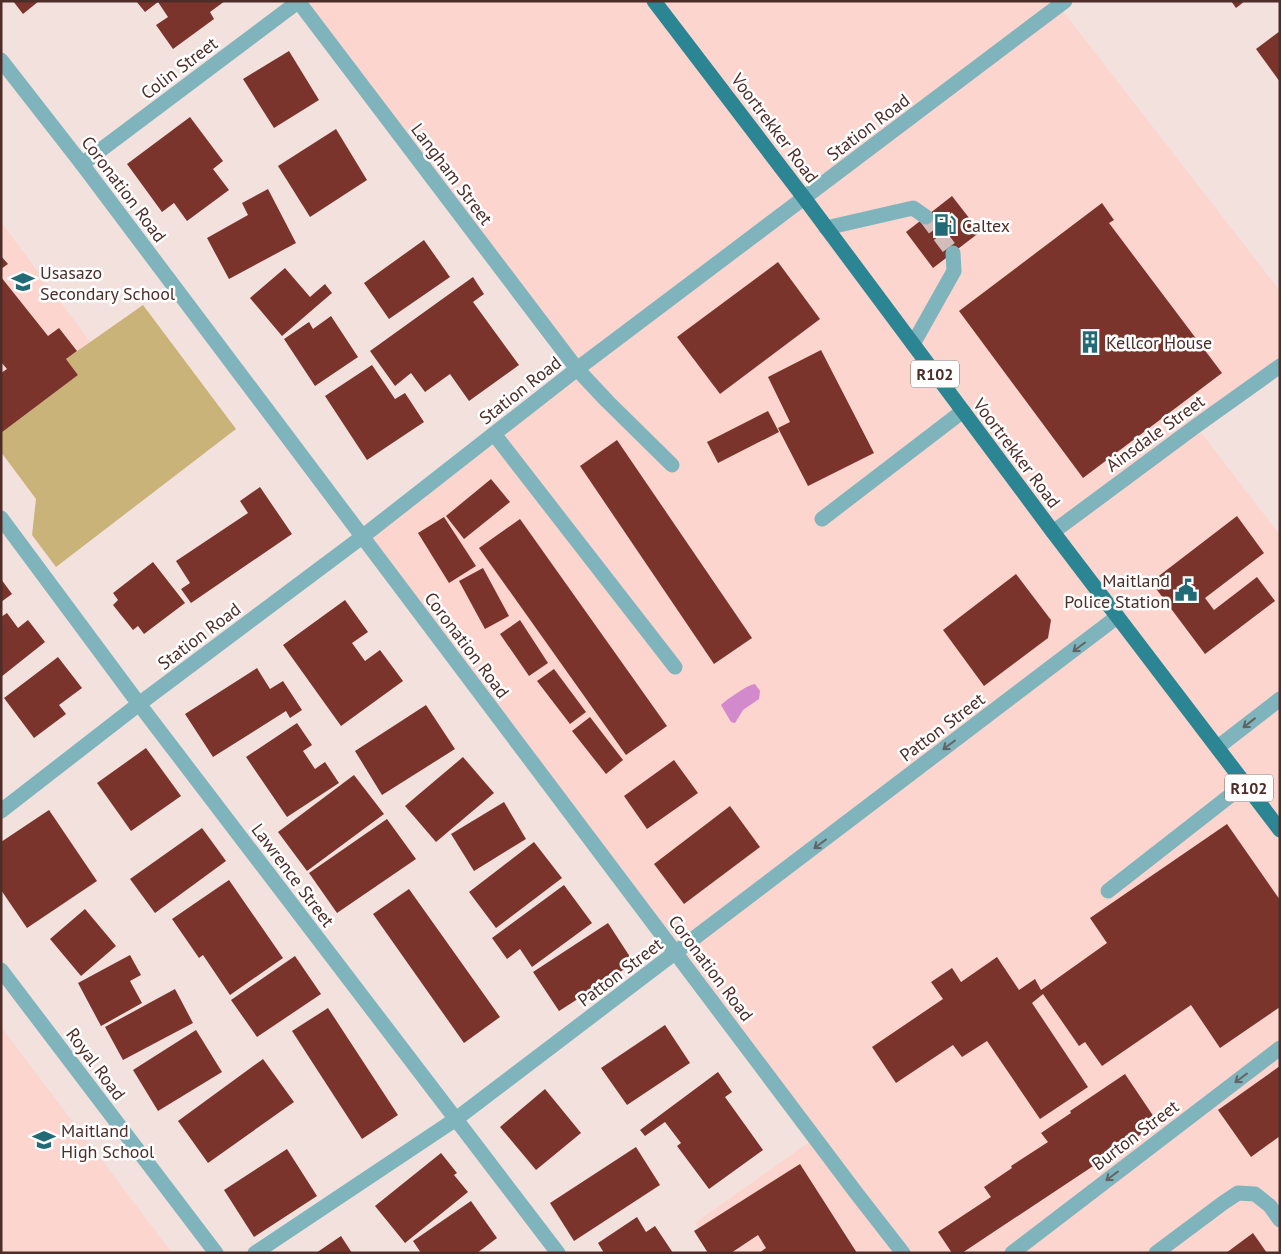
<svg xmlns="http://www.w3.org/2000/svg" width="1281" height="1254" font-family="'PT Sans',sans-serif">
<rect width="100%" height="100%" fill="#f3e1de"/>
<!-- built -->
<g fill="#fbd5ce">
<polygon points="298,1 1055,1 1280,291 1280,366 1196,426 1280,535 1280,1253 714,1253 695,1223 815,1138 362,537 577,369"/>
<polygon points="1,222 90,342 1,416"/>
<polygon points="1,1027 172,1253 1,1253"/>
</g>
<!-- green -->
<polygon fill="#cab378" points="143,305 236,429 56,567 32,535 36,499 1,452 1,433 78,375 66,359"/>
<!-- water -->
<path fill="#d28acd" d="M755,684L760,691L759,699L743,710L735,723L731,722L721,705C726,700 749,684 755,684Z"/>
<!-- building -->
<g fill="#7b342c">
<polygon points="13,1 39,1 23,14"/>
<polygon points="136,1 225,1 210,12 214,19 173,49 156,25 168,17 158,2 145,12"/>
<polygon points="1231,1 1245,1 1236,8"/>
<polygon points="1280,31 1280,82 1256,49"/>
<polygon points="289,51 319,100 274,128 243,79"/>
<polygon points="190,117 223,161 213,169 229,190 187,221 174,203 162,212 127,164"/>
<polygon points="336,129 367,180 310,217 278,166"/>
<polygon points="268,189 296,243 229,279 207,238 248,215 242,203"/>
<polygon points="952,196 980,232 933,268 906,232"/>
<polygon points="1102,203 1114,220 1109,223 1222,373 1083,478 959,311"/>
<polygon points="424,240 450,277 389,319 364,283"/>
<polygon points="1,256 8,264 1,269"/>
<polygon points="778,262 820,319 720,394 677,337"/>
<polygon points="285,268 310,297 325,284 332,293 282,336 250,298"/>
<polygon points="1,277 48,336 59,328 77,351 66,359 78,375 1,433 1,373 7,369 1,362"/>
<polygon points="473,277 484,294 473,302 519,365 469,401 450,374 425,392 411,373 395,386 370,351"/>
<polygon points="331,316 358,357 315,386 284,339 309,322 313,329"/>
<polygon points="821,350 874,453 808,486 778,428 790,422 768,377"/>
<polygon points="372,365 395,399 405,393 424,422 367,460 325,396"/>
<polygon points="768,411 779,432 718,463 707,442"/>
<polygon points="617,440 752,638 714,664 580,466"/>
<polygon points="491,479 510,502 464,539 446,516"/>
<polygon points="260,487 292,534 191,603 181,589 190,583 176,561 248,513 240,501"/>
<polygon points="1237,516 1264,553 1205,598 1214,610 1257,577 1275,601 1205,654 1151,582"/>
<polygon points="444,517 476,566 449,583 418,533"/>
<polygon points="520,519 667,726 626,755 479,548"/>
<polygon points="153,562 185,603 144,634 138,626 133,630 113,605 118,600 113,593"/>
<polygon points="483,568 509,616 485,629 459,581"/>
<polygon points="1016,574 1051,620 1048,638 984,686 943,630"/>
<polygon points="1,579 12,594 1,602"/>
<polygon points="345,600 368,632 352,643 365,661 380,650 403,681 341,726 283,645"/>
<polygon points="7,613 18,628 28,620 45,642 1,677 1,617"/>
<polygon points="520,620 548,663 529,676 500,634"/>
<polygon points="58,657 82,688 59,705 66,714 34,738 4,698"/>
<polygon points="257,668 270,689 283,681 302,710 290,718 286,711 213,757 185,714"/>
<polygon points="554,669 586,712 570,724 537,681"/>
<polygon points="426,705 455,749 382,795 355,751"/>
<polygon points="590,717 623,760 606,774 572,731"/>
<polygon points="297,723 312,745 303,751 315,769 325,762 339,783 287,817 246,757"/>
<polygon points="146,748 181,796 131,831 97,783"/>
<polygon points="463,757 494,793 436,842 405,806"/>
<polygon points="674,760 698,793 647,829 624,796"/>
<polygon points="354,775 384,814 307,871 278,832"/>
<polygon points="504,802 526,839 474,871 451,834"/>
<polygon points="730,806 760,847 684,904 654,864"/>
<polygon points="49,810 97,881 27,928 1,890 1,842"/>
<polygon points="387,819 416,859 337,913 309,873"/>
<polygon points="1227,824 1280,900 1280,1007 1220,1048 1191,1005 1102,1066 1085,1042 1079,1046 1043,994 1032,1003 1088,1087 1040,1119 987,1041 962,1057 953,1045 896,1083 872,1047 943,999 931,982 952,968 961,982 997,957 1019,990 1035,979 1041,990 1107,943 1090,918"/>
<polygon points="202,828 226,861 155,913 130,879"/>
<polygon points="534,842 562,878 496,928 469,892"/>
<polygon points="229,880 283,958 230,995 203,955 199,958 172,919"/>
<polygon points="564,885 592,923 532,967 520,949 507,959 492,938"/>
<polygon points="409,889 500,1017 464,1043 373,914"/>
<polygon points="85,909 116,946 81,976 50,939"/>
<polygon points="608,923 634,963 559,1011 533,972"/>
<polygon points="130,955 141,975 130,981 142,1003 101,1026 78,983"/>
<polygon points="295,956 321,994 257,1037 231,1000"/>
<polygon points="175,989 193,1023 123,1060 105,1027"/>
<polygon points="328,1008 398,1115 362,1139 292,1031"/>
<polygon points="665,1025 690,1063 627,1105 601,1068"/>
<polygon points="196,1030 222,1072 158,1111 133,1070"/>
<polygon points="263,1059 294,1102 208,1163 178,1121"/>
<polygon points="1280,1066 1280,1136 1251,1157 1218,1110"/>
<polygon points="718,1072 732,1092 725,1097 763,1150 709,1189 677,1146 681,1143 665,1122 645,1136 640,1130"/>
<polygon points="1125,1074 1158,1123 962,1253 952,1253 938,1232 991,1197 984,1187 1012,1168 1011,1166 1048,1142 1041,1133 1071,1113 1070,1111"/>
<polygon points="545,1089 581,1133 536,1170 500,1127"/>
<polygon points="636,1147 660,1185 574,1241 550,1203"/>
<polygon points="287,1149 317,1196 254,1237 224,1190"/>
<polygon points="441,1153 457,1173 454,1175 468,1192 405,1243 375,1206"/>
<polygon points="800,1164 857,1253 759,1253 766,1248 758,1235 731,1253 708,1253 694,1231"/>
<polygon points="471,1201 497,1238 477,1253 421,1253 413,1241"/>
<polygon points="637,1217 646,1232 655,1226 673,1253 604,1253 598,1243"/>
<polygon points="1253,1233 1267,1253 1226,1253"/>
<polygon points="341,1236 352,1253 316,1253"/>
</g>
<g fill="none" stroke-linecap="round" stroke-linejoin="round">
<!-- minor-tunnel -->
<polyline stroke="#d2bdba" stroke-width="15" stroke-dasharray="15 8" stroke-linecap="butt" points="926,217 953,253"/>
<!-- minor -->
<g stroke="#80b4bd" stroke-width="15">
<polyline points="298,1 577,369 607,401 672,465"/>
<polyline points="1,60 82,164 857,1194 903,1253"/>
<polyline points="82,164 299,1"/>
<polyline points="826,228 913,208 926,217"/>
<polyline points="913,344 954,271 953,253"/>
<polyline points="494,434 675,667"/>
<polyline points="1,518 139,704 558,1253"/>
<polyline points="822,519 963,411"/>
<polyline points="1053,532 1196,426 1280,366"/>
<polyline points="1218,747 1280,699"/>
<polyline points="1,811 139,704 362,537 577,369 1065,1"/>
<polyline points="1108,891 1245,784"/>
<polyline points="1,970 216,1253"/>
<polyline points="255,1253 456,1119 1117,617"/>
<polyline points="1012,1253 1280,1048"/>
<polyline points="1156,1253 1223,1203 1238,1193 1255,1194 1270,1206 1280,1220"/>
</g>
<!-- major -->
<polyline stroke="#2b8592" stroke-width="15" points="654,1 805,199 1053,532 1280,830"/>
</g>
<!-- one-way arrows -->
<defs><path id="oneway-shaft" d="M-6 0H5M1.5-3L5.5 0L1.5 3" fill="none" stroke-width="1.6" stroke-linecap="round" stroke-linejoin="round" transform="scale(1.25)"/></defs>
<g stroke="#626364">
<use href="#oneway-shaft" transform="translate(1079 647) rotate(143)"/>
<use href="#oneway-shaft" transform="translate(1249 723) rotate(142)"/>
<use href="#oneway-shaft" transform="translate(949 745) rotate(143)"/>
<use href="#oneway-shaft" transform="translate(820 844) rotate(143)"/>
<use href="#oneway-shaft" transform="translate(1241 1078) rotate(143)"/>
<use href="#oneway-shaft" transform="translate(1112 1176) rotate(143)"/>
</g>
<!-- icons -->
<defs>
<symbol id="fuel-bare" viewBox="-9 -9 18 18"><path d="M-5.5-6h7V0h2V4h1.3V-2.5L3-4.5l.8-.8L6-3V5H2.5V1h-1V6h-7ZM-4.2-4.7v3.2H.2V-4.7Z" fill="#226b76" stroke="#fff" stroke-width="2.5" paint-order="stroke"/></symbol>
<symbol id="school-bare" viewBox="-9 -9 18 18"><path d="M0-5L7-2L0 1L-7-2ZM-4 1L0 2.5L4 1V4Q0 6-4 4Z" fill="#226b76" stroke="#fff" stroke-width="2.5" paint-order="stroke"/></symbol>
<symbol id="building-bare" viewBox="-9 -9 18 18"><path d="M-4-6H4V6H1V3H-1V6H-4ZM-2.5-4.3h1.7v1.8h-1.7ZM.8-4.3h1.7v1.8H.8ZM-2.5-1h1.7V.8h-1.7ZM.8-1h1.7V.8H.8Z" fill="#226b76" stroke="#fff" stroke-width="2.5" paint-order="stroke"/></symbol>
<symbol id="civic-bare" viewBox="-9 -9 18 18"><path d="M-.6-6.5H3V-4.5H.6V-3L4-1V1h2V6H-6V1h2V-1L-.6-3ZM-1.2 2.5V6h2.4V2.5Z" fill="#226b76" stroke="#fff" stroke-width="2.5" paint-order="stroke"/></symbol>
</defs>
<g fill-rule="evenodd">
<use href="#fuel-bare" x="929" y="209" width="32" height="32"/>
<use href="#school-bare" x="7" y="266" width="32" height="32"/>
<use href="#building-bare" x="1074" y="326" width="32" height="32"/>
<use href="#civic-bare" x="1170" y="574" width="32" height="32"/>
<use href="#school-bare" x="28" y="1124" width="32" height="32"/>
</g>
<g text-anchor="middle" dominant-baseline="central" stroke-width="5" stroke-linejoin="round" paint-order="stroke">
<!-- shield labels -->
<g fill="#fff" stroke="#836c68" stroke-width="1">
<rect x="911" y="360.5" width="48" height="27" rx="4"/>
<rect x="1225" y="774.5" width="48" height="27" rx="4"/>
</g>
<g font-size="16" font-weight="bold" fill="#4e2d28">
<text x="935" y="374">R102</text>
<text x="1249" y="788">R102</text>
</g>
<!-- street labels -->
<g font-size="18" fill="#4e2d28" stroke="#fff">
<text transform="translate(179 68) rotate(-37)">Colin Street</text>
<text transform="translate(868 127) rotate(-37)">Station Road</text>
<text transform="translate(775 128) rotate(53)">Voortrekker Road</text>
<text transform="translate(452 174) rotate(53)">Langham Street</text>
<text transform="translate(124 189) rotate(53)">Coronation Road</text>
<text transform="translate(520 390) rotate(-38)">Station Road</text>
<text transform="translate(1155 433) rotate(-36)">Ainsdale Street</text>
<text transform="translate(1017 453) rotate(53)">Voortrekker Road</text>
<text transform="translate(199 636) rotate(-37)">Station Road</text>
<text transform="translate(467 645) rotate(53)">Coronation Road</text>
<text transform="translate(942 727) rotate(-37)">Patton Street</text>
<text transform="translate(293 875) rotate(53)">Lawrence Street</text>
<text transform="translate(711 968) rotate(53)">Coronation Road</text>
<text transform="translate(620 972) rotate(-37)">Patton Street</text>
<text transform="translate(96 1064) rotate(53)">Royal Road</text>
<text transform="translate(1135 1135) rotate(-37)">Burton Street</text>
</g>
<!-- poi labels -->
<g font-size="18" fill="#4e2d28" stroke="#fff" text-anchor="start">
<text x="962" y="225">Caltex</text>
<text x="40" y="272">Usasazo<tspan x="40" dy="21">Secondary School</tspan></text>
<text x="1106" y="342">Kellcor House</text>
<text x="1170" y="580" text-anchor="end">Maitland<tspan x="1170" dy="21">Police Station</tspan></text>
<text x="61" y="1130">Maitland<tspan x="61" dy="21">High School</tspan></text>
</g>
</g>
<!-- border -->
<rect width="1281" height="1254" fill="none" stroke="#4e2d28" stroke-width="5"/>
</svg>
